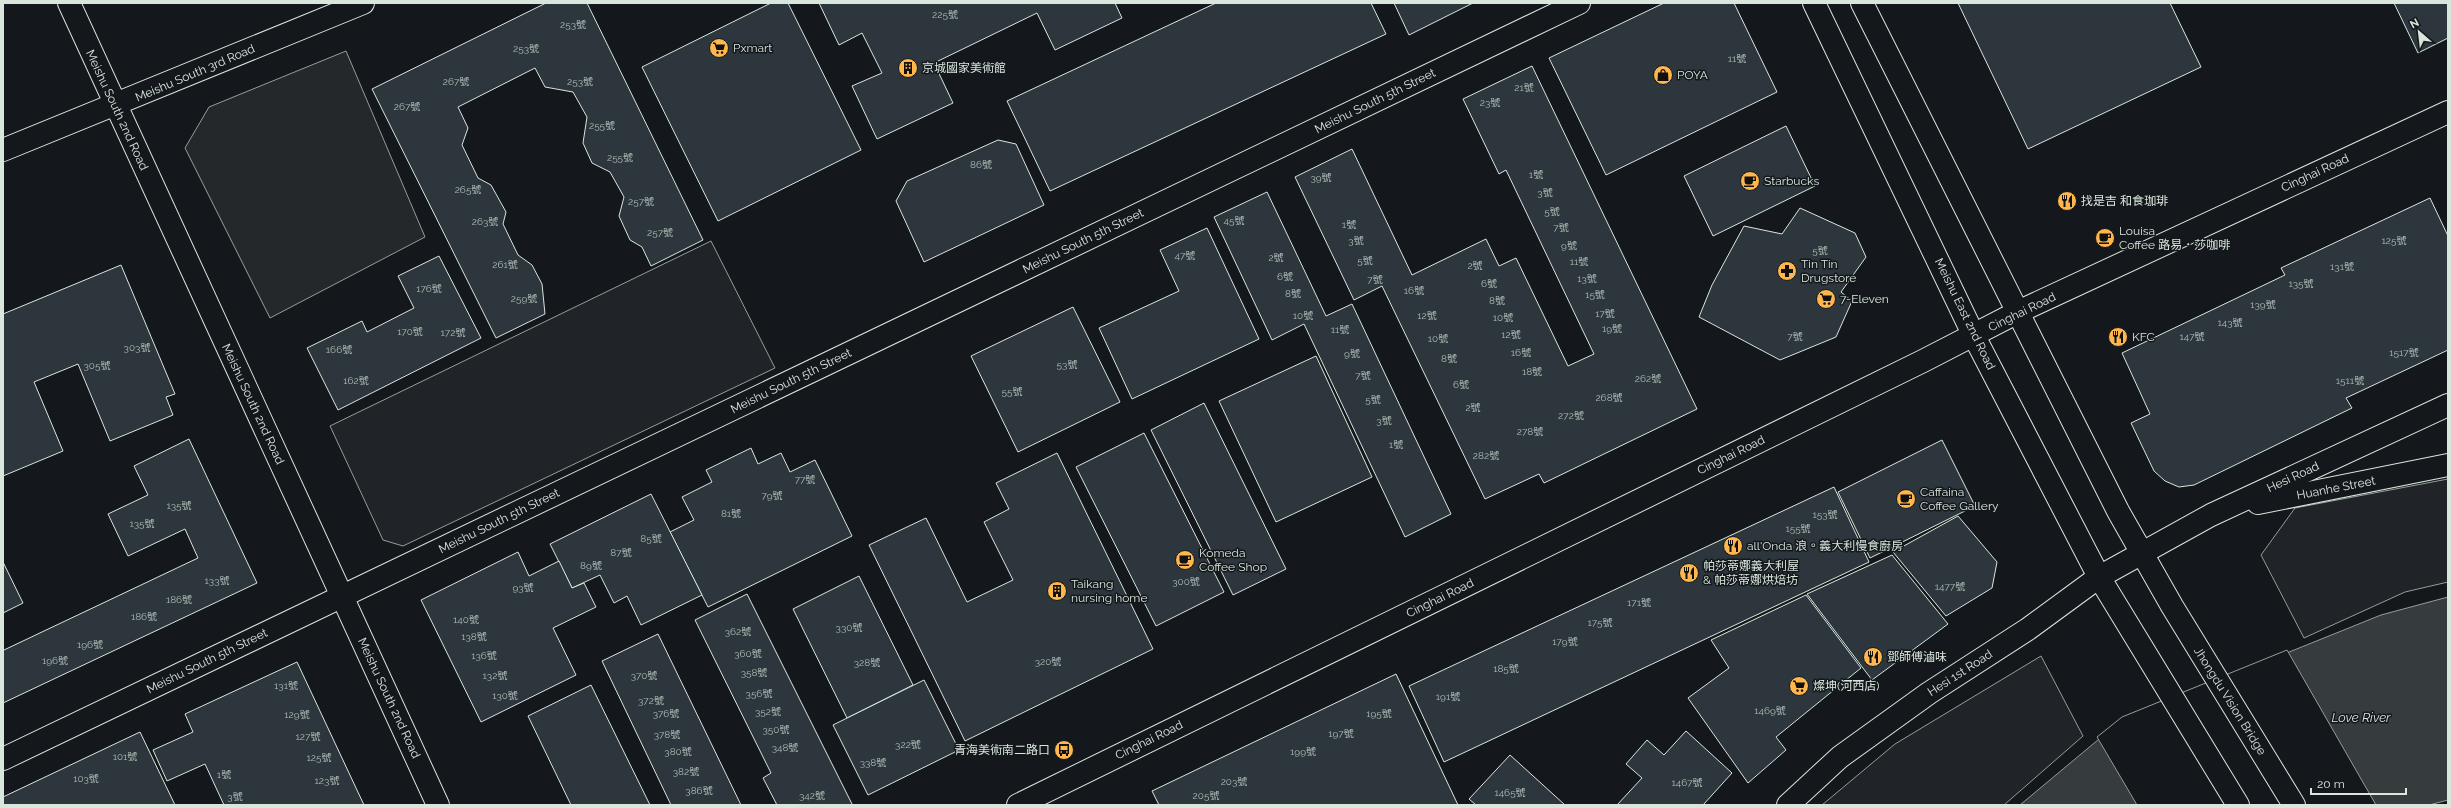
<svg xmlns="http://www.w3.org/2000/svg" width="2451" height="808" font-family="Raleway,'Noto Sans TC',sans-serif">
<rect width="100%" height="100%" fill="#14181c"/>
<!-- green -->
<g fill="#202428" stroke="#939e99">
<polygon points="711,241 775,368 403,546 383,540 330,426"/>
<polygon points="2448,479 2448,582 2405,592 2304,638 2261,555 2295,508"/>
<polygon points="2041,656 2083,736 2004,805 1822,805 1895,744"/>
</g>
<!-- parking -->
<polygon fill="#24282b" stroke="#939e99" points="346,51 425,237 270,318 185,148 209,107"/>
<!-- water -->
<polygon fill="#363b3e" stroke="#939e99" points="2448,597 2448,800 2429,805 2020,805 2123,719 2381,615"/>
<!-- pier -->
<polygon fill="#14181c" stroke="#939e99" points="2287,650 2376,805 2137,805 2097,737 2122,717"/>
<!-- building -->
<g fill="#2c363c" stroke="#d8e6dc">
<polygon points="546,3 587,3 703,240 651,266 642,247 630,240 619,216 624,197 610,172 592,163 583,143 587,117 573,92 545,87 535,68 458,107 468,128 462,145 478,178 491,185 506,212 503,224 518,255 532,265 542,284 545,314 496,338 372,89"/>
<polygon points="771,3 788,3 861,150 718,221 642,67"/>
<polygon points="819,3 1115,3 1122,18 1055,50 1037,13 934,63 953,103 877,139 852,86 882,73 862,33 839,45"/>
<polygon points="1216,3 1371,3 1386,34 1050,191 1007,101"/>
<polygon points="1394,3 1473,3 1409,35"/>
<polygon points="1664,3 1734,3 1777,92 1606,175 1549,58"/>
<polygon points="1958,3 2170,3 2201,67 2028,149"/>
<polygon points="2394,3 2448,3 2448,38 2418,53"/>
<polygon points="1532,66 1697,409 1544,483 1539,474 1485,499 1382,286 1354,300 1295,177 1352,149 1412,275 1486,239 1499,266 1516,258 1568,366 1594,354 1506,170 1499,174 1463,99"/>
<polygon points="1786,126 1815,186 1713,236 1684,176"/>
<polygon points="998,140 1016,144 1044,205 924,262 896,201 907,181"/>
<polygon points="1267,192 1326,316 1352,304 1451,514 1405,537 1304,324 1272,340 1214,217"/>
<polygon points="2430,198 2448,236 2448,350 2346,398 2352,408 2194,485 2179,487 2165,481 2154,471 2131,423 2150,414 2122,353 2285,275 2281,268"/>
<polygon points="1800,208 1855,233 1866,257 1841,292 1852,301 1836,337 1780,360 1699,317 1712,285 1744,226 1782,234"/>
<polygon points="1207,228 1259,339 1132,399 1099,328 1179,291 1160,250"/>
<polygon points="439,256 481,338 338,410 307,348 362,321 367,332 414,308 398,276"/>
<polygon points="121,265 175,394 166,397 173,415 110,441 78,364 34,382 63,451 3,476 3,314"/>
<polygon points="1073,307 1120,402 1018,452 971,356"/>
<polygon points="1316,356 1372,477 1276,522 1219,401"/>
<polygon points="1204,403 1286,569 1233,595 1151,430"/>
<polygon points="1144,433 1224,592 1156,626 1076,467"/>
<polygon points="189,439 257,583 3,703 3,649 4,650 198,558 185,529 128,556 108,514 148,495 134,466"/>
<polygon points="1942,440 1975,506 1870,558 1838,492"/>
<polygon points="751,448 758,464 781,453 790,472 815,460 852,536 708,607 670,532 694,520 682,497 712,482 706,470"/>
<polygon points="1057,453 1153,649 965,741 869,545 926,518 967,602 1013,580 984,522 1009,509 996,483"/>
<polygon points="1834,487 1869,562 1444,762 1409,686"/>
<polygon points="651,494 702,595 641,625 627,596 614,603 600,575 572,588 550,544"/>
<polygon points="1958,516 1997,562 1992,588 1946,616 1893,552"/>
<polygon points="518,552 529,576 559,561 572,588 584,583 596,607 553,628 576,675 481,722 421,600"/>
<polygon points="1892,555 1948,624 1872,680 1807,594"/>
<polygon points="3,562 23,603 3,613"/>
<polygon points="859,576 913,685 847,718 793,609"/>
<polygon points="747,594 852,804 851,805 777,805 763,778 771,773 695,620"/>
<polygon points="1806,595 1861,668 1776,737 1786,750 1748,783 1688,698 1729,668 1711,640"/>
<polygon points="658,634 741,805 671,805 602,661"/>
<polygon points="297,662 364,805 224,805 205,764 167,781 153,750 193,732 185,714"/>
<polygon points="1396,674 1458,805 1159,805 1152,791"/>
<polygon points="924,680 959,750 868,795 833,725"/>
<polygon points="591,685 650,805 571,805 528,716"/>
<polygon points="1686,731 1732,773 1703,805 1617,805 1642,778 1626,764 1647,740 1664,755"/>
<polygon points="140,732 175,805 3,805 3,797"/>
<polygon points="1510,755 1565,805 1476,805 1469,799"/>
</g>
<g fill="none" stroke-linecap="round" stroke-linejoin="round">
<defs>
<g id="minor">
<polyline points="69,3 438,805"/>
<polyline points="3,150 363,3"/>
<polyline points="2258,503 2448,465"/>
<polyline points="3,759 1579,3"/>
<polyline points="1018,805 1923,361 2018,312 2448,112"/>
<polyline points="1788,805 1840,757 1929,693 2028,629 2099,577 2211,515 2448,405"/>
</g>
<g id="tertiary">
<polyline points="1814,3 1974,336 2099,577 2238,805"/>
<polyline points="1862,3 2118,511 2172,606 2294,805"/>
</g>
</defs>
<!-- minor casing -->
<use href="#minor" stroke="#d8e6dc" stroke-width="24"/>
<!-- tertiary casing -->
<use href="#tertiary" stroke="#d8e6dc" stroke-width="24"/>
<!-- minor -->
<use href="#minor" stroke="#14181c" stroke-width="22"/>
<!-- tertiary -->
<use href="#tertiary" stroke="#14181c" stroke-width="22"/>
</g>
<!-- icons -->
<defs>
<symbol id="supermarket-disc" viewBox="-11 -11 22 22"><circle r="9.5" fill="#ffb74d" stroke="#14181c"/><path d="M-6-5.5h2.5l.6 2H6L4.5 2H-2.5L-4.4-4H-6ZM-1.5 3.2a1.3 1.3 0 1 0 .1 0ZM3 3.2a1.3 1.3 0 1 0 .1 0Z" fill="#111"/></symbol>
<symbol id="building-disc" viewBox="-11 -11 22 22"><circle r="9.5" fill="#ffb74d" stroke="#14181c"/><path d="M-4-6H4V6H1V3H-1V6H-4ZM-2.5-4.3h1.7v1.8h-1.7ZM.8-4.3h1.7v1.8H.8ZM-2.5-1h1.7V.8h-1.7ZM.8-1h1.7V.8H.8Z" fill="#111"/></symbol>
<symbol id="shop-disc" viewBox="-11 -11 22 22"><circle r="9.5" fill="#ffb74d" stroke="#14181c"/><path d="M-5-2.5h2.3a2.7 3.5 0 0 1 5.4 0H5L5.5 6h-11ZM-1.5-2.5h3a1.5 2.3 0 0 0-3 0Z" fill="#111"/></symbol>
<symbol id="cafe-disc" viewBox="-11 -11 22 22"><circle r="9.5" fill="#ffb74d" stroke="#14181c"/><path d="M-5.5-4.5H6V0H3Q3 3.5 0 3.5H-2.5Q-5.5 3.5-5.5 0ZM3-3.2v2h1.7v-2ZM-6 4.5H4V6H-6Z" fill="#111"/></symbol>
<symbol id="restaurant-disc" viewBox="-11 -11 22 22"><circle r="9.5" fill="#ffb74d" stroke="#14181c"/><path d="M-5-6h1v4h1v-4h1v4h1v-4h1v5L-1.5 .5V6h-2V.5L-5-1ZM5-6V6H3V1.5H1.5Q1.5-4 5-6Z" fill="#111"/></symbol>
<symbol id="pharmacy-disc" viewBox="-11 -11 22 22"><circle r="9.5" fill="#ffb74d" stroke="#14181c"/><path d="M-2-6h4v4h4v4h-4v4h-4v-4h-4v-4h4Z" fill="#111"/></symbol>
<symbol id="bus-disc" viewBox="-11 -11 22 22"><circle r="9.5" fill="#ffb74d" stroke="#14181c"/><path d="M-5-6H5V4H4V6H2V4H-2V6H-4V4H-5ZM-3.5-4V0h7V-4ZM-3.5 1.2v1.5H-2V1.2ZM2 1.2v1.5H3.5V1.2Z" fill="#111"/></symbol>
</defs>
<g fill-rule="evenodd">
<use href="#supermarket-disc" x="708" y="37" width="22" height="22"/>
<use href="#building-disc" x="897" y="57" width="22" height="22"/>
<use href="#shop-disc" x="1652" y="64" width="22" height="22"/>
<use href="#cafe-disc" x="1739" y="170" width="22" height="22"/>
<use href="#restaurant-disc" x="2056" y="190" width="22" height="22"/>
<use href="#cafe-disc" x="2094" y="227" width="22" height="22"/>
<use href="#pharmacy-disc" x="1776" y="260" width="22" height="22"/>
<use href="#supermarket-disc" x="1815" y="288" width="22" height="22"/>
<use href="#restaurant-disc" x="2107" y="326" width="22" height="22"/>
<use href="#cafe-disc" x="1895" y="488" width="22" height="22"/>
<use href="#restaurant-disc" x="1722" y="535" width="22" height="22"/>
<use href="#cafe-disc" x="1174" y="549" width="22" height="22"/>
<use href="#restaurant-disc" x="1678" y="562" width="22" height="22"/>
<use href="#building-disc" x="1046" y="580" width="22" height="22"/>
<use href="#restaurant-disc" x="1862" y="646" width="22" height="22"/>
<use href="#supermarket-disc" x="1788" y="675" width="22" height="22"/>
<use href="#bus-disc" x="1053" y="739" width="22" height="22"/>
</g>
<g text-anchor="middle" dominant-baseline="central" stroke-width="3" stroke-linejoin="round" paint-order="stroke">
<!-- number labels -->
<g font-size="10" fill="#adbab4">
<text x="945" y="14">225號</text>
<text x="573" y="24">253號</text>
<text x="526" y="48">253號</text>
<text x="1737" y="58">11號</text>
<text x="456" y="81">267號</text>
<text x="580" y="81">253號</text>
<text x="1524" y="87">21號</text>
<text x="1490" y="102">23號</text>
<text x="407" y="106">267號</text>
<text x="602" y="125">255號</text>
<text x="620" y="157">255號</text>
<text x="981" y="164">86號</text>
<text x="1536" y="174">1號</text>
<text x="1321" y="177">39號</text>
<text x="468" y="189">265號</text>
<text x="1545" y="192">3號</text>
<text x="641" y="201">257號</text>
<text x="1552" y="211">5號</text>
<text x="1234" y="220">45號</text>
<text x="485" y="221">263號</text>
<text x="1349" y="224">1號</text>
<text x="1561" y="227">7號</text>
<text x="660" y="232">257號</text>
<text x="1356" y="240">3號</text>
<text x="2394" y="240">125號</text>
<text x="1569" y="245">9號</text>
<text x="1820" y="250">5號</text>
<text x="1185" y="255">47號</text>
<text x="1276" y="257">2號</text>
<text x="1365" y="260">5號</text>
<text x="1579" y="261">11號</text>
<text x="505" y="264">261號</text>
<text x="1475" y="265">2號</text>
<text x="2342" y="266">131號</text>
<text x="1285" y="276">6號</text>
<text x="1587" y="278">13號</text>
<text x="1375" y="279">7號</text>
<text x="1489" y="283">6號</text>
<text x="2301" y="283">135號</text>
<text x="429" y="288">176號</text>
<text x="1414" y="290">16號</text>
<text x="1293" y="293">8號</text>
<text x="1595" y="294">15號</text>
<text x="524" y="298">259號</text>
<text x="1497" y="300">8號</text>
<text x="2263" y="304">139號</text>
<text x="1605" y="313">17號</text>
<text x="1303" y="315">10號</text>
<text x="1427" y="315">12號</text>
<text x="1503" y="317">10號</text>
<text x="2230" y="322">143號</text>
<text x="1612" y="328">19號</text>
<text x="1340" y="329">11號</text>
<text x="410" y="331">170號</text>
<text x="453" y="332">172號</text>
<text x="1511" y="334">12號</text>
<text x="1795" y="336">7號</text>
<text x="2192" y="336">147號</text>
<text x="1438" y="338">10號</text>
<text x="137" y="347">303號</text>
<text x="339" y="349">166號</text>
<text x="1521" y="352">16號</text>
<text x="2404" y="352">1517號</text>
<text x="1352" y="353">9號</text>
<text x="1449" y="358">8號</text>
<text x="1067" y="364">53號</text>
<text x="97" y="365">305號</text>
<text x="1532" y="371">18號</text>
<text x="1363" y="375">7號</text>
<text x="1648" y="378">262號</text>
<text x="356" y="380">162號</text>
<text x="2350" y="380">1511號</text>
<text x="1461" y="384">6號</text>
<text x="1012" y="391">55號</text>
<text x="1609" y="397">268號</text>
<text x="1373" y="399">5號</text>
<text x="1473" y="407">2號</text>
<text x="1571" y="415">272號</text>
<text x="1384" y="420">3號</text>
<text x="1530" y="431">278號</text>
<text x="1396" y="444">1號</text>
<text x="1486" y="455">282號</text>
<text x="805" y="479">77號</text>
<text x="772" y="495">79號</text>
<text x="179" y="505">135號</text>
<text x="731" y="513">81號</text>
<text x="1825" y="514">153號</text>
<text x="142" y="523">135號</text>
<text x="1798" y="528">155號</text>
<text x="651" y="538">85號</text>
<text x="621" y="552">87號</text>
<text x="591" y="565">89號</text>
<text x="217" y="580">133號</text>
<text x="1186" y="581">300號</text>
<text x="1950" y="586">1477號</text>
<text x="523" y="587">93號</text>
<text x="179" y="599">186號</text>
<text x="1639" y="602">171號</text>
<text x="144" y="616">186號</text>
<text x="466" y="619">140號</text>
<text x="1600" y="622">175號</text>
<text x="849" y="627">330號</text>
<text x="738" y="631">362號</text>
<text x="474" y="636">138號</text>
<text x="1565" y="641">179號</text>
<text x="90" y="644">196號</text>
<text x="748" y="653">360號</text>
<text x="484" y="655">136號</text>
<text x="55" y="660">196號</text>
<text x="1048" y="661">320號</text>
<text x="867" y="662">328號</text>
<text x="1506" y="668">185號</text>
<text x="754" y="672">358號</text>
<text x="495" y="675">132號</text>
<text x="644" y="675">370號</text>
<text x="286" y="685">131號</text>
<text x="759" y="693">356號</text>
<text x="505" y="695">130號</text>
<text x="1448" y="696">191號</text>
<text x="651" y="700">372號</text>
<text x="1770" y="710">1469號</text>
<text x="768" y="711">352號</text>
<text x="666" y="713">376號</text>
<text x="1379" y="713">195號</text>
<text x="297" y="714">129號</text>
<text x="776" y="729">350號</text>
<text x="1341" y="733">197號</text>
<text x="667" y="734">378號</text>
<text x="308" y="736">127號</text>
<text x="908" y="744">322號</text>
<text x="785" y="747">348號</text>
<text x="678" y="751">380號</text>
<text x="1303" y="751">199號</text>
<text x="125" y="756">101號</text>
<text x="319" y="757">125號</text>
<text x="873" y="762">338號</text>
<text x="686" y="771">382號</text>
<text x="224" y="774">1號</text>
<text x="86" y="778">103號</text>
<text x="327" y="780">123號</text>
<text x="1234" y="781">203號</text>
<text x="1687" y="782">1467號</text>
<text x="699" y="790">386號</text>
<text x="1510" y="792">1465號</text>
<text x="812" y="795">342號</text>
<text x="1206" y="795">205號</text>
<text x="235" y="796">3號</text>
</g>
<!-- poi labels -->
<g font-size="12" fill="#d8e6dc" stroke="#14181c" text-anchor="start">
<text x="733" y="48">Pxmart</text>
<text x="922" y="68">京城國家美術館</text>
<text x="1677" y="75">POYA</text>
<text x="1764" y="181">Starbucks</text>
<text x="2081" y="201">找是吉 和食珈琲</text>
<text x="2119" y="231">Louisa<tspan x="2119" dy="14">Coffee 路易．莎咖啡</tspan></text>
<text x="1801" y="264">Tin Tin<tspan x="1801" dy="14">Drugstore</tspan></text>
<text x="1840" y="299">7-Eleven</text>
<text x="2132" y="337">KFC</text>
<text x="1920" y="492">Caffaina<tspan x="1920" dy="14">Coffee Gallery</tspan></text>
<text x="1747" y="546">all'Onda 浪。義大利慢食廚房</text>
<text x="1199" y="553">Komeda<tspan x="1199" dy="14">Coffee Shop</tspan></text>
<text x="1703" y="566">帕莎蒂娜義大利屋<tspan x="1703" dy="14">&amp; 帕莎蒂娜烘焙坊</tspan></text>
<text x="1071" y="584">Taikang<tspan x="1071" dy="14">nursing home</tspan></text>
<text x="1887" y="657">鄧師傅滷味</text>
<text x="1813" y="686">燦坤(河西店)</text>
<text x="1050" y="750" text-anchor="end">青海美術南二路口</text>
</g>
<!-- street labels -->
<g font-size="12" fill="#d8e6dc" stroke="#14181c">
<text transform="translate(195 73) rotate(-23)">Meishu South 3rd Road</text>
<text transform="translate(1375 101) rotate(-26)">Meishu South 5th Street</text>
<text transform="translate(117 110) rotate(65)">Meishu South 2nd Road</text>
<text transform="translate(2315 173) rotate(-25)">Cinghai Road</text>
<text transform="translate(1083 241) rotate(-26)">Meishu South 5th Street</text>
<text transform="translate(2022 312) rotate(-26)">Cinghai Road</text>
<text transform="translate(1965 314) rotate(64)">Meishu East 2nd Road</text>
<text transform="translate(791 381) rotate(-26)">Meishu South 5th Street</text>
<text transform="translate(253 404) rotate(65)">Meishu South 2nd Road</text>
<text transform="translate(1731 455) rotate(-26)">Cinghai Road</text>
<text transform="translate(2293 477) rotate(-25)">Hesi Road</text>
<text transform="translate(2336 488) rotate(-11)">Huanhe Street</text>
<text transform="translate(499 521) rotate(-26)">Meishu South 5th Street</text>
<text transform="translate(1440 598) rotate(-26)">Cinghai Road</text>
<text transform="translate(207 661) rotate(-26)">Meishu South 5th Street</text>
<text transform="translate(1960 673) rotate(-33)">Hesi 1st Road</text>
<text transform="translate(389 698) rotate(65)">Meishu South 2nd Road</text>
<text transform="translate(2230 701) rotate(58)">Jhongdu Vision Bridge</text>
<text transform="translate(1149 740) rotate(-26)">Cinghai Road</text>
</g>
<!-- water labels -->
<g font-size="13" font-style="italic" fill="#d8e6dc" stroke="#14181c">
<text x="2361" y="717">Love River</text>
</g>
</g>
<!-- border -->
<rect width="2451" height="808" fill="none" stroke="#d8e6dc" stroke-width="8"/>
<!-- north arrow -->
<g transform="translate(2419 32) rotate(332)" stroke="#14181c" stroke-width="3" paint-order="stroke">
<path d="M0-3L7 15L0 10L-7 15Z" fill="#d8e6dc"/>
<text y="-6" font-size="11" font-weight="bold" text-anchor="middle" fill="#d8e6dc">N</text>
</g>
<!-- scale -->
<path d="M2311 788v6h95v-6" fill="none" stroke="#d8e6dc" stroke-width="2"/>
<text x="2317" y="788" font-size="12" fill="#d8e6dc" stroke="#14181c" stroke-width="3" paint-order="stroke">20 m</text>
</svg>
